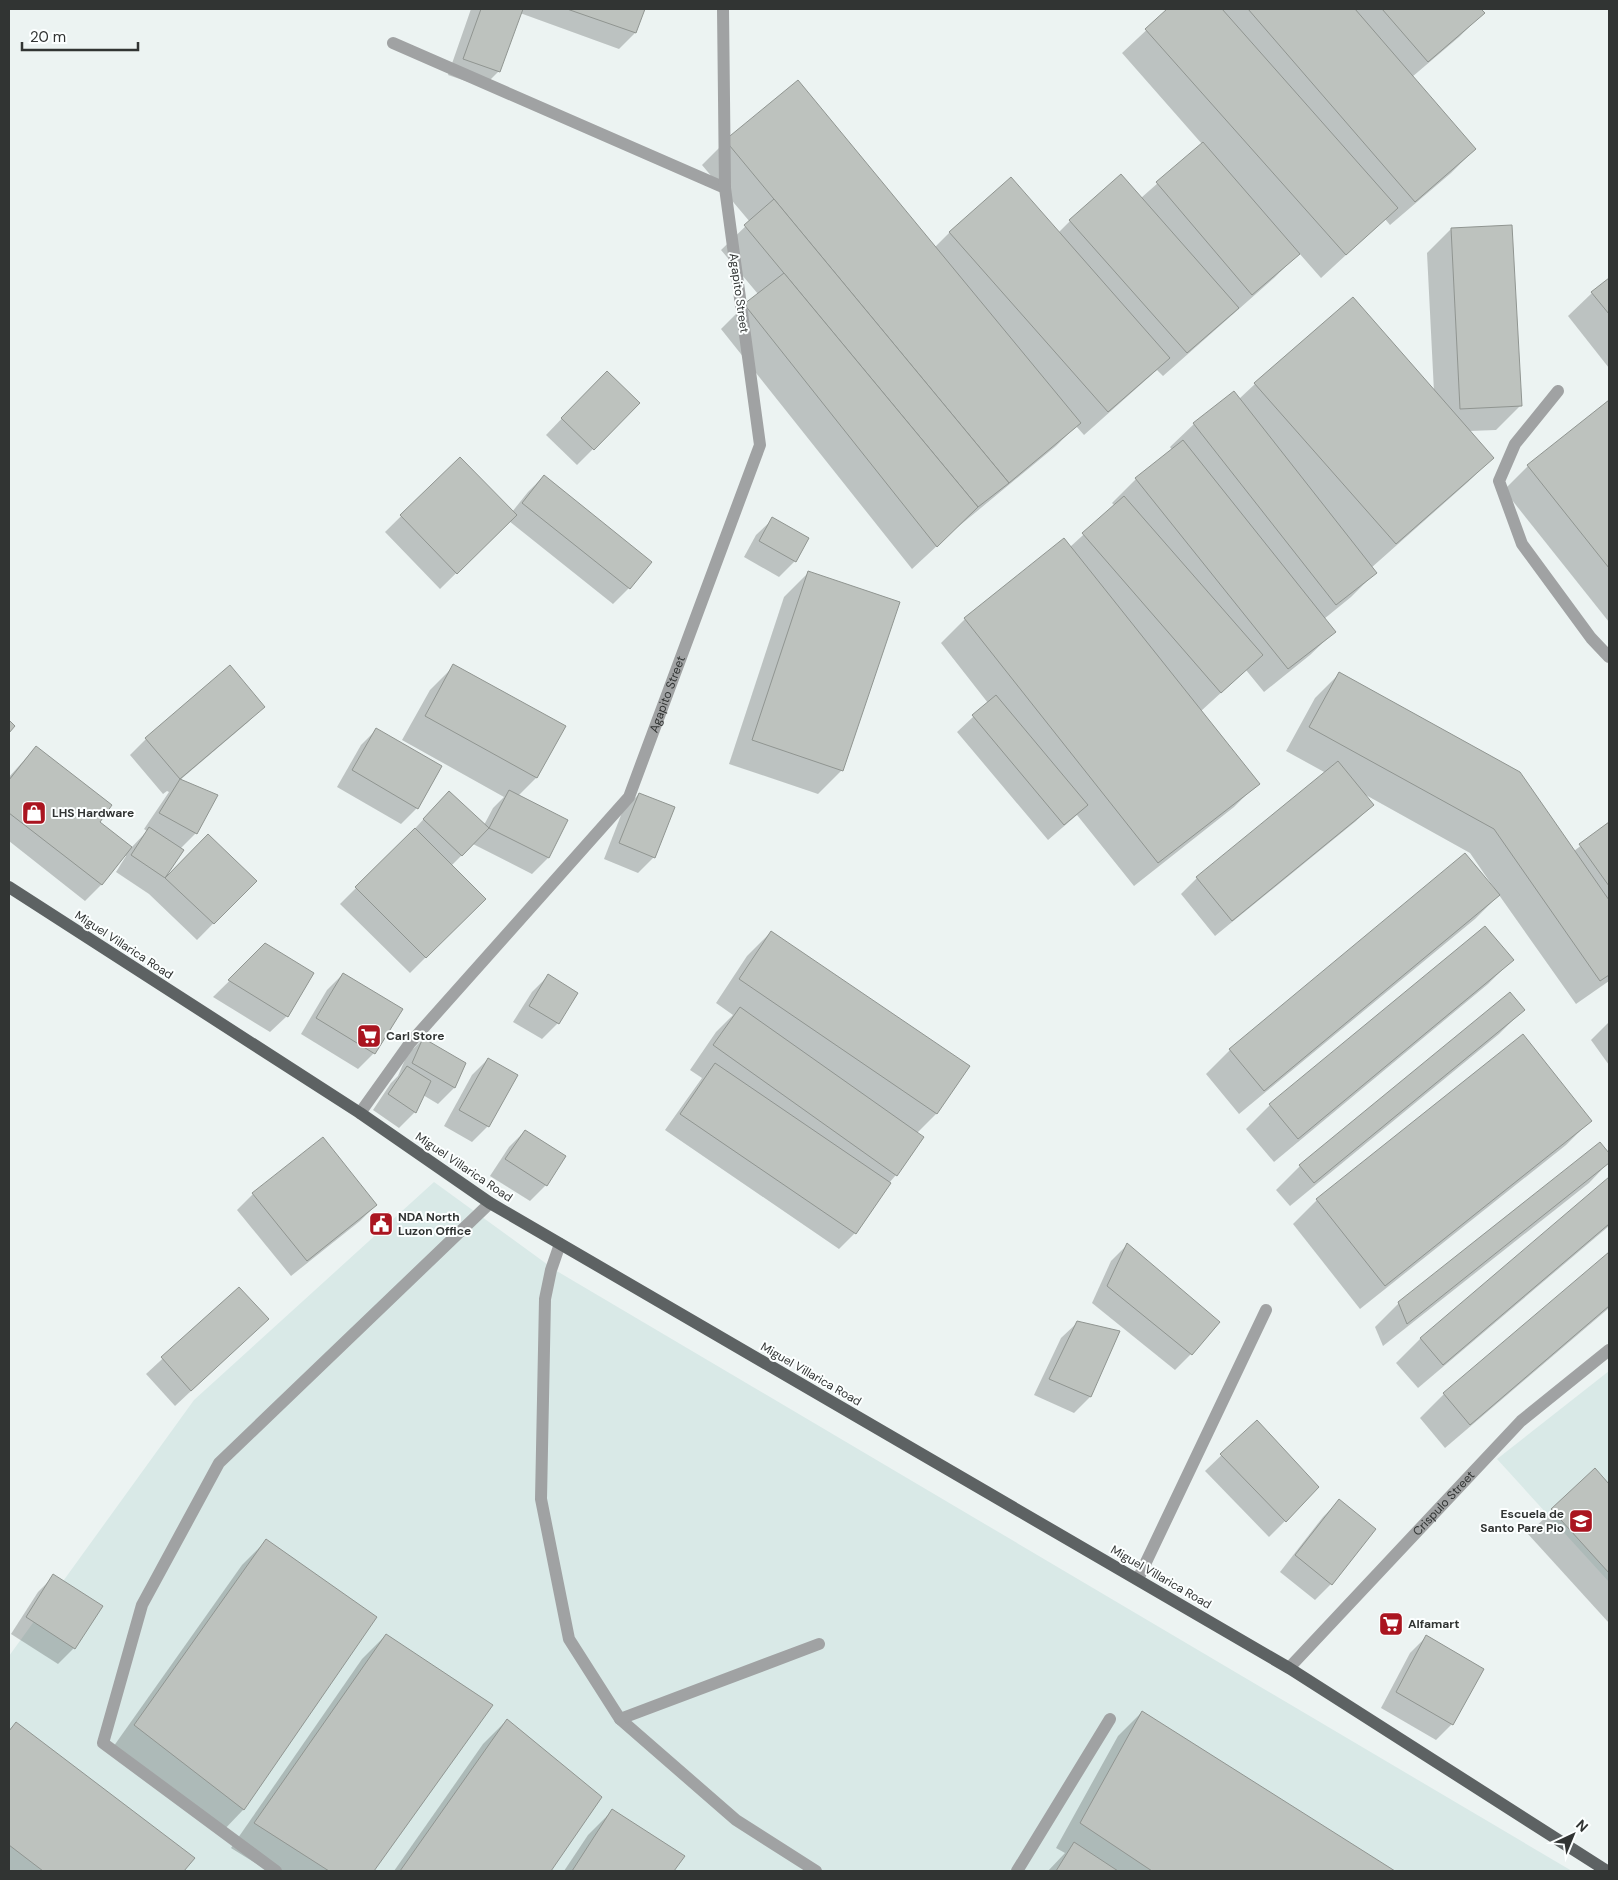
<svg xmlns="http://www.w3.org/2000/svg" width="1618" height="1880" font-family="'DM Sans',sans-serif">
<rect width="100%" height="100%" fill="#ecf3f2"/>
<!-- built -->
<g fill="#d9e9e7">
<polygon points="434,1182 555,1270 1572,1871 9,1871 9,1656 194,1400"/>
<polygon points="1609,1371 1609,1582 1497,1459"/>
</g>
<!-- shadow -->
<g fill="#0003">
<polygon points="471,9 643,9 635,33 619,49 520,13 499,71 483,87 448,75"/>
<polygon points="1169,9 1479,9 1483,13 1459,37 1412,77 1475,149 1451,173 1390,225 1385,219 1321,278 1299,253 1274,278 1163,376 1157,370 1084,435 1076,426 1056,446 953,531 912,569 721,329 745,305 758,294 721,250 750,222 702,165 726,141 935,247 950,232 1058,233 1070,221 1141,198 1202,144 1122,53"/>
<polygon points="1451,229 1520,406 1496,430 1469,431 1492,458 1468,482 1371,568 1375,573 1351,597 1324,619 1334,632 1310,655 1264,692 1246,670 1201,711 1258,783 1234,807 1134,886 1077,815 1048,840 957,732 988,703 941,643 965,619 1064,540 1070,547 1115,506 1112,503 1136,479 1172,450 1170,447 1194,424 1239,399 1255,384 1434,392 1427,253"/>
<polygon points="1609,279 1609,368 1568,316 1592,293"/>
<polygon points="591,388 639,403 577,465 546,435"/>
<polygon points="1609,402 1609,622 1504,490 1528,466"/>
<polygon points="460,458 512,512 528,492 544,476 650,562 629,588 613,604 509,521 440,589 385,532"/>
<polygon points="773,519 807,539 795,561 779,577 744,557 756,535"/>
<polygon points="808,573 842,770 818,794 729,764 784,597"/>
<polygon points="454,666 564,726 536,778 518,796 566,821 548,858 532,874 473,844 451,866 484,899 410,973 340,904 408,836 433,809 484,825 493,808 504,797 402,740 430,690"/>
<polygon points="1339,674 1574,851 1609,824 1609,981 1576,1004 1499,895 1475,919 1239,1114 1206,1074 1230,1050 1464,855 1493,889 1494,888 1470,853 1364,794 1372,805 1356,821 1215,936 1181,894 1197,878 1326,773 1286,751 1315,698"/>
<polygon points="263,707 247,723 180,780 196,833 180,849 182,850 164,879 192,851 255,881 197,940 149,894 116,872 126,856 124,855 101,885 85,901 9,841 9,777 36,747 98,822 131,848 147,831 144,829 169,792 167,791 163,794 130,755 146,739"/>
<polygon points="377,729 417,808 401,824 337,787 361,745"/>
<polygon points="639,794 654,857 638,873 604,859 623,810"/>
<polygon points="771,932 968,1067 936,1114 917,1133 896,1175 889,1183 855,1233 839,1249 665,1130 702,1078 690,1070 716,1032 733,1015 716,1003 747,956"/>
<polygon points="266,945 287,1016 270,1032 213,997"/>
<polygon points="1512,960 1488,984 1274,1162 1246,1129 1270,1105"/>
<polygon points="343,974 374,1053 358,1069 301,1034 327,990"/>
<polygon points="548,976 558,1023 542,1039 513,1022 532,992"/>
<polygon points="1523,1010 1499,1034 1290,1206 1276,1190 1300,1166"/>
<polygon points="1609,1022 1609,1065 1591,1040"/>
<polygon points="1523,1036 1590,1121 1566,1145 1360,1309 1293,1224 1317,1200"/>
<polygon points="423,1039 465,1064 454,1088 438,1104 423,1095 415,1112 399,1128 373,1110 391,1083 398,1076 407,1055"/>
<polygon points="488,1059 516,1075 488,1126 472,1142 444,1126 472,1075"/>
<polygon points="525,1131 546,1185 530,1201 490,1176 509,1147"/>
<polygon points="1600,1144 1609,1155 1609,1162 1589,1183 1383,1346 1375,1327 1399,1303"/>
<polygon points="1609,1179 1609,1226 1418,1388 1396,1363 1420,1339"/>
<polygon points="253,1194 376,1205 360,1221 291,1276 237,1210"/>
<polygon points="1127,1245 1191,1354 1175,1370 1092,1303 1111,1261"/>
<polygon points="1609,1254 1609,1308 1445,1448 1420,1418 1444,1394"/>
<polygon points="239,1288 268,1319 175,1406 146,1374"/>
<polygon points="1078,1322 1118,1332 1090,1397 1074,1413 1034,1395 1061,1338"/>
<polygon points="1256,1422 1285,1521 1269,1537 1205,1471"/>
<polygon points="1595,1470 1609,1486 1609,1623 1528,1534"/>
<polygon points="1339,1501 1331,1584 1315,1600 1280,1572 1323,1517"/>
<polygon points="266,1541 375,1618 243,1810 220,1834 111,1750 242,1565"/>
<polygon points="54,1576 74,1648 58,1664 11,1634 38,1592"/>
<polygon points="386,1635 491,1705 372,1871 268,1871 231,1848 362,1659"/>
<polygon points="1426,1637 1452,1724 1436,1740 1381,1708 1410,1653"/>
<polygon points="1142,1712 1393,1871 1048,1871 1065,1853 1056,1848 1118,1736"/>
<polygon points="507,1720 600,1797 550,1871 394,1871 483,1744"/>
<polygon points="16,1724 193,1858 183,1871 9,1871 9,1731"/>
<polygon points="612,1811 683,1856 672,1871 564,1871 588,1835"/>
</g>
<!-- building -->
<g fill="#bdc2be" stroke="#909591">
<polygon points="481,9 523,9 500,72 463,59"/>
<polygon points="567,9 645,9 636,33"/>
<polygon points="1167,9 1222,9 1398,208 1346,255 1145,29"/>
<polygon points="1248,9 1355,9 1476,149 1415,202"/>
<polygon points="1382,9 1481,9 1485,13 1428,62"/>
<polygon points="798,80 1081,423 1009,483 725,140"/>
<polygon points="1203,142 1300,254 1252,295 1156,182"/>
<polygon points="1121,174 1239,308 1187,353 1069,220"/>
<polygon points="1011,177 1170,358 1108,412 949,232"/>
<polygon points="774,199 1009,483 978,507 744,225"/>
<polygon points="1512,225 1522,406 1460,409 1451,228"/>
<polygon points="784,273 978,507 937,547 744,304"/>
<polygon points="1609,278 1609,314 1591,292"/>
<polygon points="1353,297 1494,458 1396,544 1254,383"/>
<polygon points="607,371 640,403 594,450 561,418"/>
<polygon points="1234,391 1377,573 1336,605 1193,423"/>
<polygon points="1609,400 1609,568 1527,465"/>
<polygon points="1183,440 1336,632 1288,669 1135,478"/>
<polygon points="460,457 517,515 457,574 400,515"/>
<polygon points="544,475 652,562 630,589 522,503"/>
<polygon points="1124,496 1263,655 1221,693 1082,533"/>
<polygon points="772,517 809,538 796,562 759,541"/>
<polygon points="1064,538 1260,784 1158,863 964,618"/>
<polygon points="808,571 900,602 843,771 752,740"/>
<polygon points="453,664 566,726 537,778 425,716"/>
<polygon points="230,665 265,707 180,779 145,738"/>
<polygon points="1339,672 1520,772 1609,900 1609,975 1600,981 1494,829 1309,727"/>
<polygon points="996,695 1088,805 1064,825 972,715"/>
<polygon points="9,720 15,726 9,733"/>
<polygon points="376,728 442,766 418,809 352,770"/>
<polygon points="36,746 112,805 100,822 132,847 102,885 9,813 9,780"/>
<polygon points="1338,761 1374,805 1232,921 1196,877"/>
<polygon points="180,779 218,795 197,834 159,813"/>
<polygon points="509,790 568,820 549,858 489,828"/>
<polygon points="449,791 489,828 462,856 423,819"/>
<polygon points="639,793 675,807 655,858 619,843"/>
<polygon points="1609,822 1609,886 1579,844"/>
<polygon points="149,827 184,850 165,878 131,855"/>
<polygon points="415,828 486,899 426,958 355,887"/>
<polygon points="208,834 257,881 214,924 165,878"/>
<polygon points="1465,853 1500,895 1264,1091 1229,1049"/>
<polygon points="1485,926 1514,960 1298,1139 1269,1104"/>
<polygon points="771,931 970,1066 937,1114 739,979"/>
<polygon points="265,943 314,973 288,1017 228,980"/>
<polygon points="343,973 403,1009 375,1054 316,1018"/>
<polygon points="548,974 578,993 559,1024 529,1006"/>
<polygon points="1510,992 1525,1010 1314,1183 1299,1165"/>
<polygon points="740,1007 924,1137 897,1176 713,1045"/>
<polygon points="1523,1034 1592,1121 1385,1286 1316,1199"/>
<polygon points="423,1038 466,1063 455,1088 412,1063"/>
<polygon points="488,1058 518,1075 489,1127 459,1110"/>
<polygon points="715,1063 891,1183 856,1234 680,1114"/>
<polygon points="407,1066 431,1081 416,1113 388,1094"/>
<polygon points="525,1130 566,1156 547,1186 505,1159"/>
<polygon points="323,1137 377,1205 307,1261 252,1193"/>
<polygon points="1600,1142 1609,1153 1609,1163 1407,1324 1398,1302"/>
<polygon points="1609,1177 1609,1224 1443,1365 1420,1338"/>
<polygon points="1127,1243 1220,1322 1192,1355 1107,1286"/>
<polygon points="1609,1252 1609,1306 1470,1425 1443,1393"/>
<polygon points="239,1287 269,1319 191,1391 161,1357"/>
<polygon points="1077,1321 1120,1331 1091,1397 1049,1379"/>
<polygon points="1257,1420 1319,1487 1286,1522 1220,1454"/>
<polygon points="1595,1468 1609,1484 1609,1573 1551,1509"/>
<polygon points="1339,1499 1376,1529 1332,1585 1295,1555"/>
<polygon points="266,1539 377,1617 244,1810 134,1725"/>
<polygon points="53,1574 103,1606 75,1649 26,1617"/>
<polygon points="386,1634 493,1705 374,1871 329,1871 254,1823"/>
<polygon points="1426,1635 1484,1669 1453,1725 1396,1692"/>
<polygon points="1142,1711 1395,1871 1152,1871 1080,1823"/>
<polygon points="507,1719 602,1797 551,1871 400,1871"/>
<polygon points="16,1722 195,1858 184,1871 43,1871 9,1845 9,1731"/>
<polygon points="612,1809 685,1856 674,1871 572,1871"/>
<polygon points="1074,1842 1118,1871 1056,1871"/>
</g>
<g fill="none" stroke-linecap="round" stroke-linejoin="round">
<!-- minor -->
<g stroke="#a0a2a3" stroke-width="12">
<polyline points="393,43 725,188"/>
<polyline points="1558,391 1515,444 1499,481 1522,544 1591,638 1609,657"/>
<path id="s1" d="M360,1113L410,1043L629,797L760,445L725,188L723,9"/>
<polyline points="560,1244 551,1270 545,1299 541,1499 569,1639 620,1719 736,1820 816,1871"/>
<polyline points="1138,1579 1266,1310"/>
<path id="s2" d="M1289,1668L1521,1421L1609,1350"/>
<polyline points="620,1719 819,1644"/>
<polyline points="276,1871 103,1743 142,1605 219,1463 490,1203"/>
<polyline points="1017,1871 1110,1719"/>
</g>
<!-- major -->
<polyline stroke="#5d6263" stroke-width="12" points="9,887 360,1113 490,1203 1289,1668 1607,1871"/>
</g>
<!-- icons -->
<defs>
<symbol id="shop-square" viewBox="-11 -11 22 22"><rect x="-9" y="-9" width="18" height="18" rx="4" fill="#aa1520" stroke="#fcffff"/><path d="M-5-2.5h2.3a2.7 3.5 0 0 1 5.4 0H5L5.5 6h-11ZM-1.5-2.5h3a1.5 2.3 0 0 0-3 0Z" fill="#fff"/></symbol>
<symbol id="supermarket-square" viewBox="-11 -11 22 22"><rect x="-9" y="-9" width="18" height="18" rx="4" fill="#aa1520" stroke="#fcffff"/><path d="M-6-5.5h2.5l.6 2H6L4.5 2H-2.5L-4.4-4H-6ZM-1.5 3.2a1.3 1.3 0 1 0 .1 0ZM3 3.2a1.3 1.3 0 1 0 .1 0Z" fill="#fff"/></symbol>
<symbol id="civic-square" viewBox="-11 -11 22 22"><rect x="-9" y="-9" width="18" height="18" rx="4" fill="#aa1520" stroke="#fcffff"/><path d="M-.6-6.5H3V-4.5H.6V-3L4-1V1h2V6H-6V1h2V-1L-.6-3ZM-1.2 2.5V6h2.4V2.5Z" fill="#fff"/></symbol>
<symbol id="school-square" viewBox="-11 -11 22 22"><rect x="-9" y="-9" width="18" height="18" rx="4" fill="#aa1520" stroke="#fcffff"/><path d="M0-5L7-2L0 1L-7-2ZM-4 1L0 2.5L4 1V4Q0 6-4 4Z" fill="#fff"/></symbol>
</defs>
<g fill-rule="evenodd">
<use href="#shop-square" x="20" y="799" width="28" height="28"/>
<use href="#supermarket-square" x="355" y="1022" width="28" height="28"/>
<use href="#civic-square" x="367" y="1210" width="28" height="28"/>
<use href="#school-square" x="1567" y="1507" width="28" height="28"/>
<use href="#supermarket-square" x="1377" y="1610" width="28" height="28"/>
</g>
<g text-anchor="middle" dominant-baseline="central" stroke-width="4" stroke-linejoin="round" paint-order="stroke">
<!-- street labels -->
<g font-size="12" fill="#313433" stroke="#fcffff">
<text transform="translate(739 293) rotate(82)">Agapito Street</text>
<text stroke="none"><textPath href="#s1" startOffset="525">Agapito Street</textPath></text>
<text transform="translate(124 945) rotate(33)">Miguel Villarica Road</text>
<text transform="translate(464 1167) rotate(34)">Miguel Villarica Road</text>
<text transform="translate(811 1374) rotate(30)">Miguel Villarica Road</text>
<text stroke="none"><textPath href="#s2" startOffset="226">Crispulo Street</textPath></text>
<text transform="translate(1161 1577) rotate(30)">Miguel Villarica Road</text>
</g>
<!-- poi labels -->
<g font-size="12" font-weight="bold" fill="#313433" stroke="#fcffff" text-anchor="start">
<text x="52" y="813">LHS Hardware</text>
<text x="386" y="1036">Carl Store</text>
<text x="398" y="1217">NDA North<tspan x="398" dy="14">Luzon Office</tspan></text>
<text x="1564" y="1514" text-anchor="end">Escuela de<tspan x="1564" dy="14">Santo Pare Pio</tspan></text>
<text x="1408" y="1624">Alfamart</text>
</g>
</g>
<!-- border -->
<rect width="1618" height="1880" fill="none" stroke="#313433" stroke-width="20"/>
<!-- north arrow -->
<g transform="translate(1573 1835) rotate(44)" stroke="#fcffff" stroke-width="4" paint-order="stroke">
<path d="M0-4L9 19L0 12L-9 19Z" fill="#313433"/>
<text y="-8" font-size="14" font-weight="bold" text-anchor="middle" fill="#313433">N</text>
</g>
<!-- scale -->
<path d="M22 42v8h116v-8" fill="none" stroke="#313433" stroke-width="2.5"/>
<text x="30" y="42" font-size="15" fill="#313433" stroke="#fcffff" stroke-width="4" paint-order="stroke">20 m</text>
</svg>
